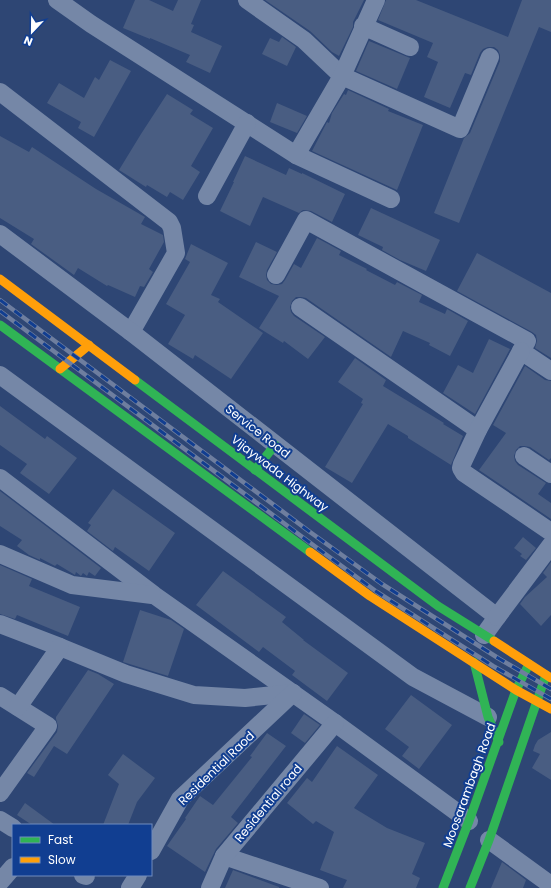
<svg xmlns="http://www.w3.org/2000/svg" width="551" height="888" font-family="Poppins,sans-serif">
<rect width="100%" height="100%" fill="#2e4674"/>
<!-- building -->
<g fill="#495d82">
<polygon points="135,0 149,0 173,11 178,0 201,0 191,24 194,25 191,32 222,46 210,73 186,62 190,55 150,38 150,39 123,28"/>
<polygon points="265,0 364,0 353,22 353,27 339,56 332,52 310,31"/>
<polygon points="386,0 416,0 508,37 522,0 551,0 551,32 539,27 459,223 434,213 464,138 470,133 500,61 500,55 498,50 494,47 488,47 483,49 480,53 471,75 465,73 450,108 424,97 438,62 427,57 433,43 378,20"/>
<polygon points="282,37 296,47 287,66 262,54 270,38 279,42"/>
<polygon points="369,41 410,58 397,89 356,71"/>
<polygon points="110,60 131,71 94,137 78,128 81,122 47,103 59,83 84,98 95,77 99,80"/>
<polygon points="348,90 389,109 388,111 423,125 397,190 312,151 327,122 329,123 332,113 344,94 346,95"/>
<polygon points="167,94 193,110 190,114 213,128 191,166 200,172 183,200 170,192 167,197 147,185 146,187 119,170 141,134"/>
<polygon points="277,103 307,116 297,133 270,122"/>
<polygon points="0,136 29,152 32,147 96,189 145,217 141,224 163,235 164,242 149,269 153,272 144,287 140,286 135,297 108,285 107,286 78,268 74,275 31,244 34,239 0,218"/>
<polygon points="245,156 286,175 289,168 302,174 302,173 345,194 332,222 311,211 303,210 299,213 263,197 250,226 220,211 234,182 233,182"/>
<polygon points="371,208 440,240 426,271 400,260 382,250 383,247 358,235"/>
<polygon points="317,238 341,251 339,255 367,269 366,270 395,285 397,282 422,295 419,302 445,314 447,309 468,321 450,356 429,345 430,343 403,331 391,357 306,298 301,297 296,297 292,301 290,307 291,312 294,316 325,337 308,359 284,341 283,343 259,328 279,296 239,277 256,242 277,252 267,270 266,275 267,280 271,284 277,285 282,284 285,280 294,264 301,268"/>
<polygon points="191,244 228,263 211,295 220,299 218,302 263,333 231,379 195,355 193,359 168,344 185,315 166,304 190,262 185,259"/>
<polygon points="477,253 551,293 551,358 535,348 537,341 536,335 532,332 457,291"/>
<polygon points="489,339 510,349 475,414 443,393 458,365 473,373"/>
<polygon points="355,358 386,380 383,386 444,423 443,424 463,436 451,465 408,438 408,436 388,424 352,483 325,467 363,404 361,403 363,399 338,382"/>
<polygon points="525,366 545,380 551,381 551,458 549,460 530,447 524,446 520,446 516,450 514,456 515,461 518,465 546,483 538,494 551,503 551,519 479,470 506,433 493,425"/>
<polygon points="0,406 45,439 47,436 77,458 49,494 20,473 27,464 0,445"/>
<polygon points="113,489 175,533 149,571 115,547 113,551 87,531 91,525 88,523"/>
<polygon points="0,491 101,568 95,576 89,572 87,576 83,573 81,576 76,572 75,575 57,564 55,566 40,558 40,560 29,555 17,546 22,540 0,526"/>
<polygon points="523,537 536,548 526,560 520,556 522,554 514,548"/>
<polygon points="551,562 551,615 541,626 520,604 525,597 547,577 543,573"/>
<polygon points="0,565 32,579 29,586 80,607 68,636 17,615 15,619 0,614"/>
<polygon points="223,571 286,617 282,622 304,640 303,640 348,673 327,701 292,675 295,671 263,647 259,652 196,605"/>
<polygon points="140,610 171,620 184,629 168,676 123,662"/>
<polygon points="88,670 98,674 114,684 67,754 54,746 34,777 27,773 57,732 58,726 56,719 56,717"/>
<polygon points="411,695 452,725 419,769 402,756 409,747 385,729"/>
<polygon points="304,714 320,725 305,743 291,733"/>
<polygon points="551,732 551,780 532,768 540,754 533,751 535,745 538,740"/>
<polygon points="267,733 286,746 231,817 238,823 216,849 205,872 167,846 186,819 185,818 200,796 213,805 252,757 250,756"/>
<polygon points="337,746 378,775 354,808 387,828 425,843 412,874 420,878 416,888 343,888 347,880 320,870 334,832 316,821 313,824 287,803 307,778 312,782"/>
<polygon points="123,754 155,778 137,802 128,825 103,825 119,784 108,775"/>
<polygon points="25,803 55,825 32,825 17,815"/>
<polygon points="502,862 526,880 523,888 491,888"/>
<polygon points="233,870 279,887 279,888 225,888"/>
</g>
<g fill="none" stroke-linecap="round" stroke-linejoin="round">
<!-- street -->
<g stroke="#7587a7" stroke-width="18">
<polyline points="57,0 91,24 296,155 391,199"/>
<polyline points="247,0 304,40 342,76 460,129 490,57"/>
<polyline points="363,26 410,47"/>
<polyline points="0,92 169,222 172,228 176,253 131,332"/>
<polyline points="296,155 342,76 376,0"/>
<polyline points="207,196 247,123"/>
<polyline points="0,234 131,332 497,617 484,635"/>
<polyline points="276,275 306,220 527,341 521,351 551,371"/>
<polyline points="300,307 478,430"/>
<polyline points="521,351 478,430 462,464 461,468 464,473 551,532"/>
<polyline points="0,375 413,677 488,717"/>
<polyline points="524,456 551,474"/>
<polyline points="0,478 154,595 335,723 469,821"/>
<polyline points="0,554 72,585 152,595"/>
<polyline points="497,617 551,545"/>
<polyline points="0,624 60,647 126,674 194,695 245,698 293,693"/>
<polyline points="0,696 48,726 0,793"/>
<polyline points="18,707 60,647"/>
<polyline points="0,820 13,828"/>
<polyline points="489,840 551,885"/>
<polyline points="151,851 180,799 293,693"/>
<polyline points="224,856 320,888"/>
<polyline points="83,875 86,876"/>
<polyline points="0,882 13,867"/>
<polyline points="130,888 138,875"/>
<polyline points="210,888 224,856 335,723"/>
</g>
<!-- fast -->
<g stroke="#30b455" stroke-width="9">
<polyline points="0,325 310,552"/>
<polyline points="135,380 438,606 494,641"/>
<polyline points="255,470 275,445"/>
<polyline points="474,662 488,717 499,742"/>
<polyline points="443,888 469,821 516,690 529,664"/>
<polyline points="470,888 489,840 546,675"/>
</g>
<!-- slow -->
<g stroke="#ff9f0a" stroke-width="9">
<polyline points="0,279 135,380"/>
<polyline points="60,369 89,345"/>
<polyline points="310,552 370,596 516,690 551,709"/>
<polyline points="494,641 551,678"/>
</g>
<defs>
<g id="rail">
<polyline points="0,300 310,532 382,584 498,658 551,689"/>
<polyline points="0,311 305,539 377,592 493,666 551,699"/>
</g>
</defs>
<!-- rail casing -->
<use href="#rail" stroke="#6e7e9f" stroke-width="4.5"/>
<!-- rail -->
<use href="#rail" stroke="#113e91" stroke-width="3" stroke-dasharray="9" stroke-linecap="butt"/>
</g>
<g text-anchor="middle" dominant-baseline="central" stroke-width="4" stroke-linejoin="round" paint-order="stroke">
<!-- street labels -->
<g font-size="12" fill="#fff" stroke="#113e91">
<text transform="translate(258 431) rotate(38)">Service Road</text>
<text transform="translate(280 473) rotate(37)">Vijaywada Highway</text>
<text transform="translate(216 768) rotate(-44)">Residential Raod</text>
<text transform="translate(469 785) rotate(-70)">Moosarambagh Road</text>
<text transform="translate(268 803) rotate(-50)">Residential road</text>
</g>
</g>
<!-- legend -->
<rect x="12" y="824" width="140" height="52" fill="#113e91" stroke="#708bbd"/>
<rect x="20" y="837" width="20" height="6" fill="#30b455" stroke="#708bbd"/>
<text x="48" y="844" font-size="12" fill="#ffffff">Fast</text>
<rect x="20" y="857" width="20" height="6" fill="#ff9f0a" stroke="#708bbd"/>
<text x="48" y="864" font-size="12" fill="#ffffff">Slow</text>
<!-- north arrow -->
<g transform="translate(32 32) rotate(202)" stroke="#113e91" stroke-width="3" paint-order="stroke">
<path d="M0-3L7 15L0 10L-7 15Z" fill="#ffffff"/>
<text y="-6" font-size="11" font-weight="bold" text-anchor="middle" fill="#ffffff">N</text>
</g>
</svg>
